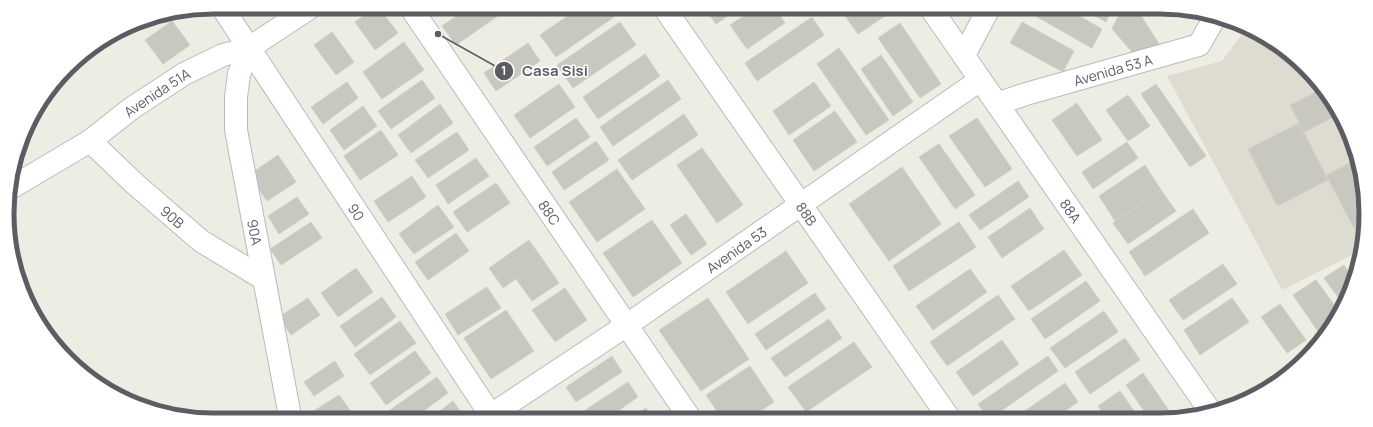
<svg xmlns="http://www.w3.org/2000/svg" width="1373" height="427" font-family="Manrope,sans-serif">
<rect width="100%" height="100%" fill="#eeede3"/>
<!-- education -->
<polygon fill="#dedcd1" points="1245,30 1274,42 1331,99 1362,173 1362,250 1282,290 1167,76 1222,61"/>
<!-- building -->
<g fill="#c8c7c0" stroke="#d2d0c1">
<polygon points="245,7 265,7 252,16"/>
<polygon points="374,8 379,8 398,33 375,50 355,22"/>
<polygon points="468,8 504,8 505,11 456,45 442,26"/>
<polygon points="533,8 552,8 539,17"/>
<polygon points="579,8 612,9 617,15 556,57 540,35"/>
<polygon points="705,9 738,9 716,24"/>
<polygon points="754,9 775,9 785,23 747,49 730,25"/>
<polygon points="841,10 894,10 858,34"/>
<polygon points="1031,10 1069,10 1102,29 1092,48 1030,13"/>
<polygon points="1086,11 1111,11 1106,22"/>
<polygon points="1121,11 1138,11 1161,47 1134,54 1112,29"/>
<polygon points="1190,11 1200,11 1204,13 1202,17"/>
<polygon points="812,17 824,35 757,81 745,63"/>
<polygon points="172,21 190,45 163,64 145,40"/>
<polygon points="620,22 636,45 573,88 557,65"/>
<polygon points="1022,22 1074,51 1063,72 1010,43"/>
<polygon points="900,23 941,84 920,98 878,38"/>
<polygon points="332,32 354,62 336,75 314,45"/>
<polygon points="404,42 424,70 382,99 363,72"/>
<polygon points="528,43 540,61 496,91 484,73"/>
<polygon points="839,48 889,120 866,135 817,64"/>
<polygon points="645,54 660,76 598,119 583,97"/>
<polygon points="881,55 913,102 893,116 861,69"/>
<polygon points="422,80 435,98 391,129 378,111"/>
<polygon points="668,80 681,99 613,146 600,127"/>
<polygon points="347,82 358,98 323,124 311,107"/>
<polygon points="814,82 831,106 789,135 773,111"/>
<polygon points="559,84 575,107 530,138 514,115"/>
<polygon points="1156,84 1206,156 1190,167 1141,94"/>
<polygon points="1322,89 1331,99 1338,115 1304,132 1290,105"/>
<polygon points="1128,95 1150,126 1128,141 1106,110"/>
<polygon points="1077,103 1102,140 1077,156 1052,120"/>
<polygon points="440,104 453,123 411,153 398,135"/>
<polygon points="363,106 377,126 344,150 330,130"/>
<polygon points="835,111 857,142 814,171 793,140"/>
<polygon points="684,114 698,135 632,180 618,160"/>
<polygon points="576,118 590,137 547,166 534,147"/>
<polygon points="977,118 1012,169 985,187 949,136"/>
<polygon points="1299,123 1328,180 1277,206 1248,149"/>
<polygon points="381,130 398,155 360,180 344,156"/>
<polygon points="457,132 469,150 428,178 415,160"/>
<polygon points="596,141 609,160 564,190 552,172"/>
<polygon points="1127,142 1138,158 1093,189 1082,172"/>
<polygon points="939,144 975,195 955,209 919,157"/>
<polygon points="702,148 743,205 717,223 677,165"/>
<polygon points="278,155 296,182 267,201 249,175"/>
<polygon points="476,158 489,176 448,204 436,185"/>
<polygon points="1356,160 1362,173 1362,224 1354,228 1326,175"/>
<polygon points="1145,165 1161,190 1115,221 1099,196"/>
<polygon points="902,167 941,224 889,261 849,204"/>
<polygon points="617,169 645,209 597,242 569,202"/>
<polygon points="412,176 426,197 388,222 374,201"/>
<polygon points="1018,181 1029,197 980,230 969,215"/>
<polygon points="496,183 510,203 467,232 453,212"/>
<polygon points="1161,190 1176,211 1128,244 1113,223"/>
<polygon points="297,197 309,214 279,234 268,216"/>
<polygon points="438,205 454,227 414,254 399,234"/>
<polygon points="1030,208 1044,229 1002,258 988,237"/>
<polygon points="1193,209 1209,233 1145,276 1129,252"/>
<polygon points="686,214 707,244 691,255 670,225"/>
<polygon points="652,220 682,263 633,297 603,253"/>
<polygon points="311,222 322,238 281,265 270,249"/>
<polygon points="959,222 976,247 909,291 893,266"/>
<polygon points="456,233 469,251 428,280 415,262"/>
<polygon points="529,240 543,260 503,288 489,268"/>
<polygon points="1064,250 1082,275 1029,311 1011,286"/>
<polygon points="786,251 808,283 748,324 726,292"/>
<polygon points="543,260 559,283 532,301 516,279"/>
<polygon points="1223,264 1237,284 1183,320 1169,300"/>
<polygon points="1344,265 1353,278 1343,304 1324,278"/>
<polygon points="356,268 373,292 338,317 321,293"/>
<polygon points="970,269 987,292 933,330 916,306"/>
<polygon points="1316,280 1340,313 1331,326 1320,334 1293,295"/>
<polygon points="1086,281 1100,301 1045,339 1031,319"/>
<polygon points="487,287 501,308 458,335 445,314"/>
<polygon points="565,288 587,320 555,342 532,310"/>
<polygon points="815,293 826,309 766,350 755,334"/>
<polygon points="998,295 1015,319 947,366 930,342"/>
<polygon points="382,297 396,317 355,347 340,326"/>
<polygon points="308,298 320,315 291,335 279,317"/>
<polygon points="708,298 749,359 701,391 659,330"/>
<polygon points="1232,298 1249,322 1200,355 1184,330"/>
<polygon points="1280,304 1306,340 1287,353 1261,317"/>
<polygon points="506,310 534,351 491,379 464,338"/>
<polygon points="1104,311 1118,332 1065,368 1050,348"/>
<polygon points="829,319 842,338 785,377 771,358"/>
<polygon points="400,321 416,343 370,375 354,354"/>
<polygon points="1125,338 1140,360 1090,394 1075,372"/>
<polygon points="1002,340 1019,364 973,396 956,372"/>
<polygon points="854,342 872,367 806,412 788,387"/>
<polygon points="415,351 431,373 386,405 370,383"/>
<polygon points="612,356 622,372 576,402 566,387"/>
<polygon points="1048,356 1058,371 991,418 988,418 978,404"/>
<polygon points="335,361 344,376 314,396 304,382"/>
<polygon points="750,366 774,402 751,417 721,417 706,395"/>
<polygon points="1143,373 1174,418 1149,418 1126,385"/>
<polygon points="437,377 448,393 415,417 384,416 383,415"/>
<polygon points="628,382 638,397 609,417 588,417 584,411"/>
<polygon points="1065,383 1078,402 1055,418 1015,418"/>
<polygon points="1120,391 1139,418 1107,418 1098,406"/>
<polygon points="339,395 354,416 306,416"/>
<polygon points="453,401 464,417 432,417"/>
<polygon points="646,408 651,417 632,417"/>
<polygon points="774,411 778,417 764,417"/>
<polygon points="1089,412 1093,418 1081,418"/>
</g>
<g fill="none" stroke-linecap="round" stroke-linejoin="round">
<defs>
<g id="minor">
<path id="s1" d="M222,7L492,417"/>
<path id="s2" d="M411,8L689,417"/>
<path id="s3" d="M665,9L949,418"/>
<path id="s4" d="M932,10L1210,411"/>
<path id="s5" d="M249,48L239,74L236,97V130L290,416"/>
<polyline points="964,55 988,10"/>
<path id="s6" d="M997,104L1026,94L1199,45L1215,17"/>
<path id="s7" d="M90,141L135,184L201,241L264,279"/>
<path id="s8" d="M9,189L90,141L132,108L184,74L223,55L249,48L311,7"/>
<path id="s9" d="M491,415L627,325L980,80"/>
</g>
</defs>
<!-- minor casing -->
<use href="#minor" stroke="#b8babf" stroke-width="24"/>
<!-- minor -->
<use href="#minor" stroke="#fff" stroke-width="22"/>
</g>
<g text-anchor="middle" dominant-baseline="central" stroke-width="3" stroke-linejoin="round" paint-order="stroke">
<!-- street labels -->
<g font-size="14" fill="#5b5d63" stroke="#fff">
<text stroke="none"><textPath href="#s6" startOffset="121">Avenida 53 A</textPath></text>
<text stroke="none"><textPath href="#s8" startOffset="177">Avenida 51A</textPath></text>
<text stroke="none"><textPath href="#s4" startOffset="244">88A</textPath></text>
<text stroke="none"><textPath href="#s1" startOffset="245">90</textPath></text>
<text stroke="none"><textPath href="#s2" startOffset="247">88C</textPath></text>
<text stroke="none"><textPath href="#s3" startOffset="249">88B</textPath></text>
<text stroke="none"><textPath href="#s7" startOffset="112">90B</textPath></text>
<text stroke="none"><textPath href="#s5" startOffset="188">90A</textPath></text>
<text stroke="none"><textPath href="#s9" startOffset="296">Avenida 53</textPath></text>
</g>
</g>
<!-- crop -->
<path d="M0 0H1373V427H0ZM213 14H1160A199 199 0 0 1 1359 213V214A199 199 0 0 1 1160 413H213A199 199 0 0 1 14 214V213A199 199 0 0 1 213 14Z" fill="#fff" fill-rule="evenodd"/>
<path fill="none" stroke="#5b5d63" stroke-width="5" d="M213 14H1160A199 199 0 0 1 1359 213V214A199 199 0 0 1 1160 413H213A199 199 0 0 1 14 214V213A199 199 0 0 1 213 14Z"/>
<!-- callouts -->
<path fill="none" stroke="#5b5d63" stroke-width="1.5" d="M438 34L504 71"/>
<g fill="#5b5d63" stroke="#fff" stroke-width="1.5">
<circle cx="438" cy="34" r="4"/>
<circle cx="504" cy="71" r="10"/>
</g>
<g font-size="12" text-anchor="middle" font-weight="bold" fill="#fff">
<text x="504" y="75">1</text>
</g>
<g font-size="15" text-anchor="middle" font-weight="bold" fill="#5b5d63" stroke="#fff" stroke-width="3" stroke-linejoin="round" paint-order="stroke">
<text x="555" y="76">Casa Sisi</text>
</g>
</svg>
